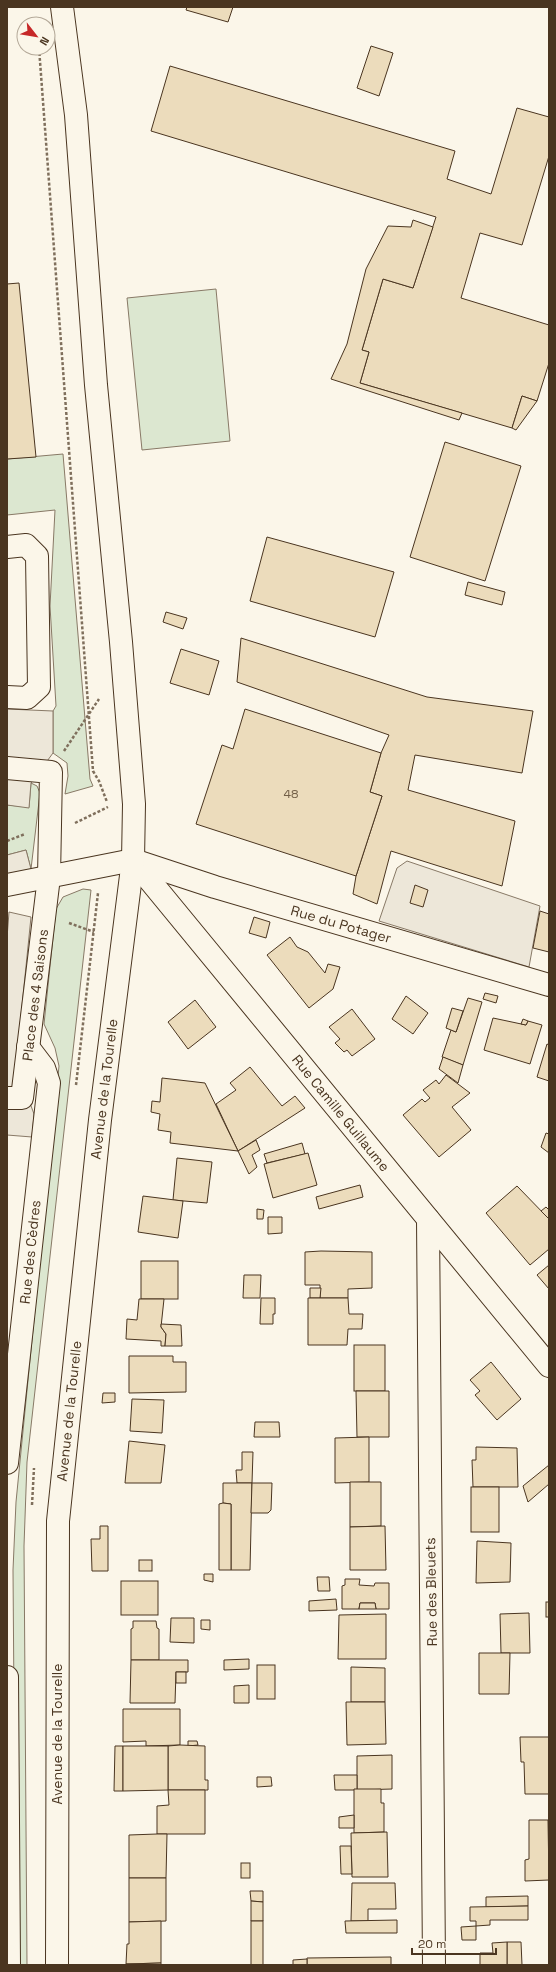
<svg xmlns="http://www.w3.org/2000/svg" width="556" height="1972" font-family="'Space Grotesk',sans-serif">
<rect width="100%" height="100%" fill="#fbf6e9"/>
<!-- green -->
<g fill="#dce7d0" stroke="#887966">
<polygon points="216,289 230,441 142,450 127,298"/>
<polygon points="63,454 90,779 93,786 65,794 68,776 67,763 53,753 53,711 56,706 50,606 55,510 7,515 7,459"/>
<polygon points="31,783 37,786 40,793 31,869 26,850 7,855 7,805 29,807"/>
<polygon points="83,889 91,890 27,1462 24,1546 27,1965 16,1965 13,1570 16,1502 59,1066 55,1048 44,1024 56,909 63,897"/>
</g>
<!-- parking -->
<g fill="#ede7d9" stroke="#887966">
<polygon points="7,709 53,711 53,753 31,783 29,808 7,805"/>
<polygon points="26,850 31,869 7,876 7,855"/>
<polygon points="407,861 540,906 529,967 379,921 397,868"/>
<polygon points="9,912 31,917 16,1065 34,1114 32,1137 7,1135 7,938"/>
</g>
<!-- building -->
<g fill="#ecdcbc" stroke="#4a3520">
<polygon points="187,7 233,7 228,22 186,10"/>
<polygon points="371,46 393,53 379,96 357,88"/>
<polygon points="170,66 455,151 447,179 491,194 517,108 549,117 549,156 522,245 480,233 461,298 549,325 549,363 537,401 522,396 512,428 360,383 369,352 362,350 383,279 413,288 436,217 151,131"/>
<polygon points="413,220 433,227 413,288 383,279 362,350 369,352 360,383 462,413 459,420 331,379 347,344 366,269 388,226 411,227"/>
<polygon points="19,283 36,457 7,459 7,284"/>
<polygon points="522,396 537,401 516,430 512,428"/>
<polygon points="445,442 521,466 485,581 410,557"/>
<polygon points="267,537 394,572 375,637 250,601"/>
<polygon points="468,582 505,592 502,605 465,595"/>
<polygon points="166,612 187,618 183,629 163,622"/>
<polygon points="241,638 427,697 533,711 522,773 415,755 408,790 515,821 502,886 391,851 377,904 353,894 356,876 382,796 370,792 381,753 389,735 237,682"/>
<polygon points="181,649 219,661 209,695 170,683"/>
<polygon points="245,709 381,753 370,792 382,796 356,876 196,824 222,745 233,749"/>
<polygon points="415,885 428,890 423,907 410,903"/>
<polygon points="540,911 549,914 549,952 533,948"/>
<polygon points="254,917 270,922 266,938 249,933"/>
<polygon points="290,937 297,947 308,952 325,973 328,964 340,967 333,989 309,1008 267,955"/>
<polygon points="485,993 498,996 496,1003 483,999"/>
<polygon points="406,996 428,1013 413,1034 392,1019"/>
<polygon points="468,998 482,1002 463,1065 442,1057 451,1030 456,1032"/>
<polygon points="195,1000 216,1027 188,1049 168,1022"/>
<polygon points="452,1008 463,1011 456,1032 446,1028"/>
<polygon points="352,1009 375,1039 352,1056 347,1050 344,1052 335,1043 340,1039 329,1027"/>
<polygon points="493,1018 526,1025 528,1021 542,1025 530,1064 484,1050"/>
<polygon points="523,1019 528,1021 526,1025 521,1024"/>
<polygon points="547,1044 549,1045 549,1081 537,1077"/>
<polygon points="443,1057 463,1065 458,1083 439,1069"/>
<polygon points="250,1067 282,1106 295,1096 305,1108 238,1151 216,1104 236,1090 230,1083"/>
<polygon points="446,1075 470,1093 452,1107 471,1130 439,1157 403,1115 422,1099 425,1102 430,1098 423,1090 436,1080 439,1084"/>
<polygon points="162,1078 205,1083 238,1151 170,1143 171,1132 158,1130 160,1114 151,1112 152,1101 160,1102"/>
<polygon points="546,1133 549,1134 549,1153 541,1147"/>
<polygon points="256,1140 260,1150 252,1155 257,1167 249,1174 238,1151"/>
<polygon points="302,1143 305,1154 267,1163 264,1154"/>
<polygon points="308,1153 317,1185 273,1198 264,1164"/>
<polygon points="177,1158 212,1162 207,1203 173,1200"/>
<polygon points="360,1185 363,1197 319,1209 316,1197"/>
<polygon points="517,1186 549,1219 549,1249 530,1265 486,1213"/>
<polygon points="143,1196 183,1201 178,1238 138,1232"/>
<polygon points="546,1207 549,1210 549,1219 541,1211"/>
<polygon points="257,1209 264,1210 263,1219 257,1219"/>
<polygon points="268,1217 282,1217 282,1233 268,1234"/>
<polygon points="321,1251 372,1252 372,1288 348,1289 348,1298 320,1298 320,1285 305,1285 305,1252"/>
<rect x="141" y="1261" width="37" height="38"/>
<polygon points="549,1265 549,1289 537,1275"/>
<polygon points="244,1275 261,1275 260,1298 243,1298"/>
<polygon points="310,1288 321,1288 320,1298 310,1298"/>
<polygon points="261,1298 275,1298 275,1314 273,1314 273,1324 260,1324"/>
<polygon points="308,1298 348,1298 349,1314 363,1314 362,1329 348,1329 347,1345 308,1345"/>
<polygon points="139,1299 164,1299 161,1327 166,1334 165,1346 161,1346 161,1341 126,1339 127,1319 137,1320"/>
<polygon points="161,1324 181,1325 182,1346 165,1346 166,1334 161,1327"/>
<rect x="354" y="1345" width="31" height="46"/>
<polygon points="129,1356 173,1356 173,1362 186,1362 186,1392 129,1393"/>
<polygon points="491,1362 521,1399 497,1420 475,1395 480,1391 470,1380"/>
<polygon points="356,1391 389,1391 389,1437 357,1437"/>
<polygon points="103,1393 115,1393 115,1402 102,1403"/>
<polygon points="132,1399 164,1400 162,1433 130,1431"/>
<polygon points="255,1422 279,1422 280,1437 254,1437"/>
<polygon points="369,1437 369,1482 335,1483 335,1438"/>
<polygon points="129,1441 165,1445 161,1483 125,1483"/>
<polygon points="476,1447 517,1448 518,1487 473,1487 472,1460 476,1460"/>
<polygon points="242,1452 253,1452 252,1483 237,1483 236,1470 242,1470"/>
<polygon points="549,1465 549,1484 528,1502 523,1486"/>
<polygon points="350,1482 381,1482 381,1526 350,1527"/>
<polygon points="223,1483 252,1483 250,1570 231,1570 231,1504 223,1503"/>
<polygon points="252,1483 272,1483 271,1510 268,1513 251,1513"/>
<rect x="471" y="1487" width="28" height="45"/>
<polygon points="223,1503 231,1504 231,1570 219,1570 219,1504"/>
<polygon points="100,1526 108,1526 108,1571 92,1571 91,1539 100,1539"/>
<polygon points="385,1526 386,1570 350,1570 350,1527"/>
<polygon points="477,1541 511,1543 510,1582 476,1583"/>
<rect x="139" y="1560" width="13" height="11"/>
<polygon points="204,1574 213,1574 213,1582 204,1580"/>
<polygon points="317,1577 329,1577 330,1591 318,1591"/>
<polygon points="345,1579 360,1579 359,1585 374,1586 375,1583 389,1583 389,1609 376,1609 375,1603 360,1603 359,1609 342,1609 342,1586 345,1585"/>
<rect x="121" y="1581" width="37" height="34"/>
<polygon points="336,1599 337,1610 309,1611 309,1601"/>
<rect x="546" y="1602" width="3" height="15"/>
<polygon points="360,1603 375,1603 376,1609 359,1609"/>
<polygon points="529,1613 530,1653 501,1653 500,1614"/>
<polygon points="386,1614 386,1659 338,1659 339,1615"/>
<polygon points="171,1618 194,1618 194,1643 170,1642"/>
<polygon points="201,1620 210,1620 210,1630 201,1629"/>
<polygon points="133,1621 156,1621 157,1628 159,1629 159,1660 131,1660 131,1629 133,1628"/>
<polygon points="479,1653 510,1653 509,1694 479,1694"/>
<polygon points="249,1659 249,1669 224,1670 224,1660"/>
<polygon points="131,1660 188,1660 188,1672 176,1672 175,1703 130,1703"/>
<rect x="257" y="1665" width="18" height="34"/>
<polygon points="351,1667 385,1668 385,1702 351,1702"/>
<rect x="176" y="1672" width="10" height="11"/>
<polygon points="249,1685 249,1703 234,1703 234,1686"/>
<polygon points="346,1702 385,1702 386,1744 347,1745"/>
<polygon points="123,1709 180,1709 180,1745 146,1746 146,1741 123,1742"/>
<polygon points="520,1737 549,1737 549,1794 525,1794 524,1762 521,1762"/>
<polygon points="188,1741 197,1741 198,1745 188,1746"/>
<polygon points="180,1745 205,1746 205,1780 208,1780 208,1790 168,1790 168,1746"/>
<polygon points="115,1746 123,1746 123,1791 114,1791"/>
<polygon points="123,1746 168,1746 168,1790 123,1791"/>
<polygon points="392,1755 392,1789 357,1790 357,1756"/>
<polygon points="334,1775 357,1775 357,1790 335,1790"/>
<polygon points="257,1777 271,1777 272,1786 257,1787"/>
<polygon points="354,1789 381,1789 381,1803 384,1803 384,1832 354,1833"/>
<polygon points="168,1790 205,1790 205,1834 157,1834 157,1806 169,1805"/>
<polygon points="354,1815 354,1828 339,1828 339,1817"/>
<polygon points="529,1820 548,1820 549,1880 525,1881 525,1860 529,1859"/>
<polygon points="387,1832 388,1877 352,1877 351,1833"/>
<polygon points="157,1834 167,1834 166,1878 129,1878 129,1835"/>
<polygon points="340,1846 351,1846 352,1874 341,1874"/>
<rect x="241" y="1863" width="9" height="15"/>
<polygon points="129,1878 166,1878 166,1921 129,1922"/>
<polygon points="352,1883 395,1883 396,1909 368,1909 368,1921 351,1921"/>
<polygon points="250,1891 263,1891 263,1902 251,1901"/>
<polygon points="528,1896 528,1906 486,1907 486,1897"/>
<polygon points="251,1901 263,1902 263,1921 251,1921"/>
<polygon points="528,1906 528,1920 490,1920 490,1925 476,1926 476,1921 470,1921 470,1907"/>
<polygon points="397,1920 397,1933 346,1933 345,1921"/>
<polygon points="161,1921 161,1963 126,1964 127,1944 129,1944 129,1922"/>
<rect x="251" y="1921" width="12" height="44"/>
<polygon points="476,1926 476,1940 462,1940 461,1927"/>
<polygon points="507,1942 521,1942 522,1965 507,1965"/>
<polygon points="507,1942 507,1965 480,1965 480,1953 493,1953 492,1943"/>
<polygon points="391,1957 391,1965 307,1965 307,1958"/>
<polygon points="307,1959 307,1965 293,1965 293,1960"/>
<polygon points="161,1963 161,1965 126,1965 126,1964"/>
</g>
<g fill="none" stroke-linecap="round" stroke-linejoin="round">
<defs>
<g id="minor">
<polyline points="7,547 26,545 37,556 39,687 27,698 7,697"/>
<polyline points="7,768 51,772 49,877 22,1098 7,1098"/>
<polyline points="133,860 549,1366"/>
<polyline points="7,885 133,860 215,887 549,985"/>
<polyline points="428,1219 434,1965"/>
<polyline points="7,1463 49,1083 44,1068 28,1047"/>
<polyline points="7,1677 9,1965"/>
</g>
<polyline id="major" points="57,1965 58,1521 100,1120 133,860 134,804 121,642 96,385 76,115 62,7"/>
</defs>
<!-- minor casing -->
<use href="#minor" stroke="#4a3520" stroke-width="24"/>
<!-- major casing -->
<use href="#major" stroke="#4a3520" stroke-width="24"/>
<!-- path -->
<g stroke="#7f6f5c" stroke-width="2.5" stroke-dasharray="3 2" stroke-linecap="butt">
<polyline points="39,48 93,771 99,781 107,802"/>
<polyline points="64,751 99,699"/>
<polyline points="75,823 108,807"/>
<polyline points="7,841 25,834"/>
<polyline points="69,923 94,932"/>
<polyline points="76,1085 98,893"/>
<polyline points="32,1505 34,1468"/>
</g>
<!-- minor -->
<use href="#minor" stroke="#fbf6e9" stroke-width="22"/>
<!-- major -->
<use href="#major" stroke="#fbf6e9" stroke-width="22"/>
</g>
<g text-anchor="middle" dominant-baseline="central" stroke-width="3" stroke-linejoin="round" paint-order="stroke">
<!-- number labels -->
<g font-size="12" fill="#725f47">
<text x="291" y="794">48</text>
</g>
<!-- street labels -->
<g font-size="14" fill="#4a3520" stroke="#fbf6e9">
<text transform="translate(341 924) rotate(16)">Rue du Potager</text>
<text transform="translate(35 995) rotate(-83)">Place des 4 Saisons</text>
<text transform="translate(104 1089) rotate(-83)">Avenue de la Tourelle</text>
<text transform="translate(341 1113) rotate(51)">Rue Camille Guillaume</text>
<text transform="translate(30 1252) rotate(-84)">Rue des Cèdres</text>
<text transform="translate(69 1411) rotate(-84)">Avenue de la Tourelle</text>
<text transform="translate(431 1592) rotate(-91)">Rue des Bleuets</text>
<text transform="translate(57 1734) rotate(-90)">Avenue de la Tourelle</text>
</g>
</g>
<!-- border -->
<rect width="556" height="1972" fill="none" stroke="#4a3520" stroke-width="16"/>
<!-- north arrow -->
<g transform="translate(36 36) rotate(121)"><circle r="19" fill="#fbf6e9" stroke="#b4a999"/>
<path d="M0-3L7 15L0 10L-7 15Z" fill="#c62828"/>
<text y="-6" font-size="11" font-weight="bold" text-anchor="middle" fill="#4a3520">N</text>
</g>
<!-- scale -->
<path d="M412 1948v6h84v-6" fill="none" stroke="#4a3520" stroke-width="2"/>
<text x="418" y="1948" font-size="12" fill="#4a3520" stroke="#fbf6e9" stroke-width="3" paint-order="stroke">20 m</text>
</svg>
